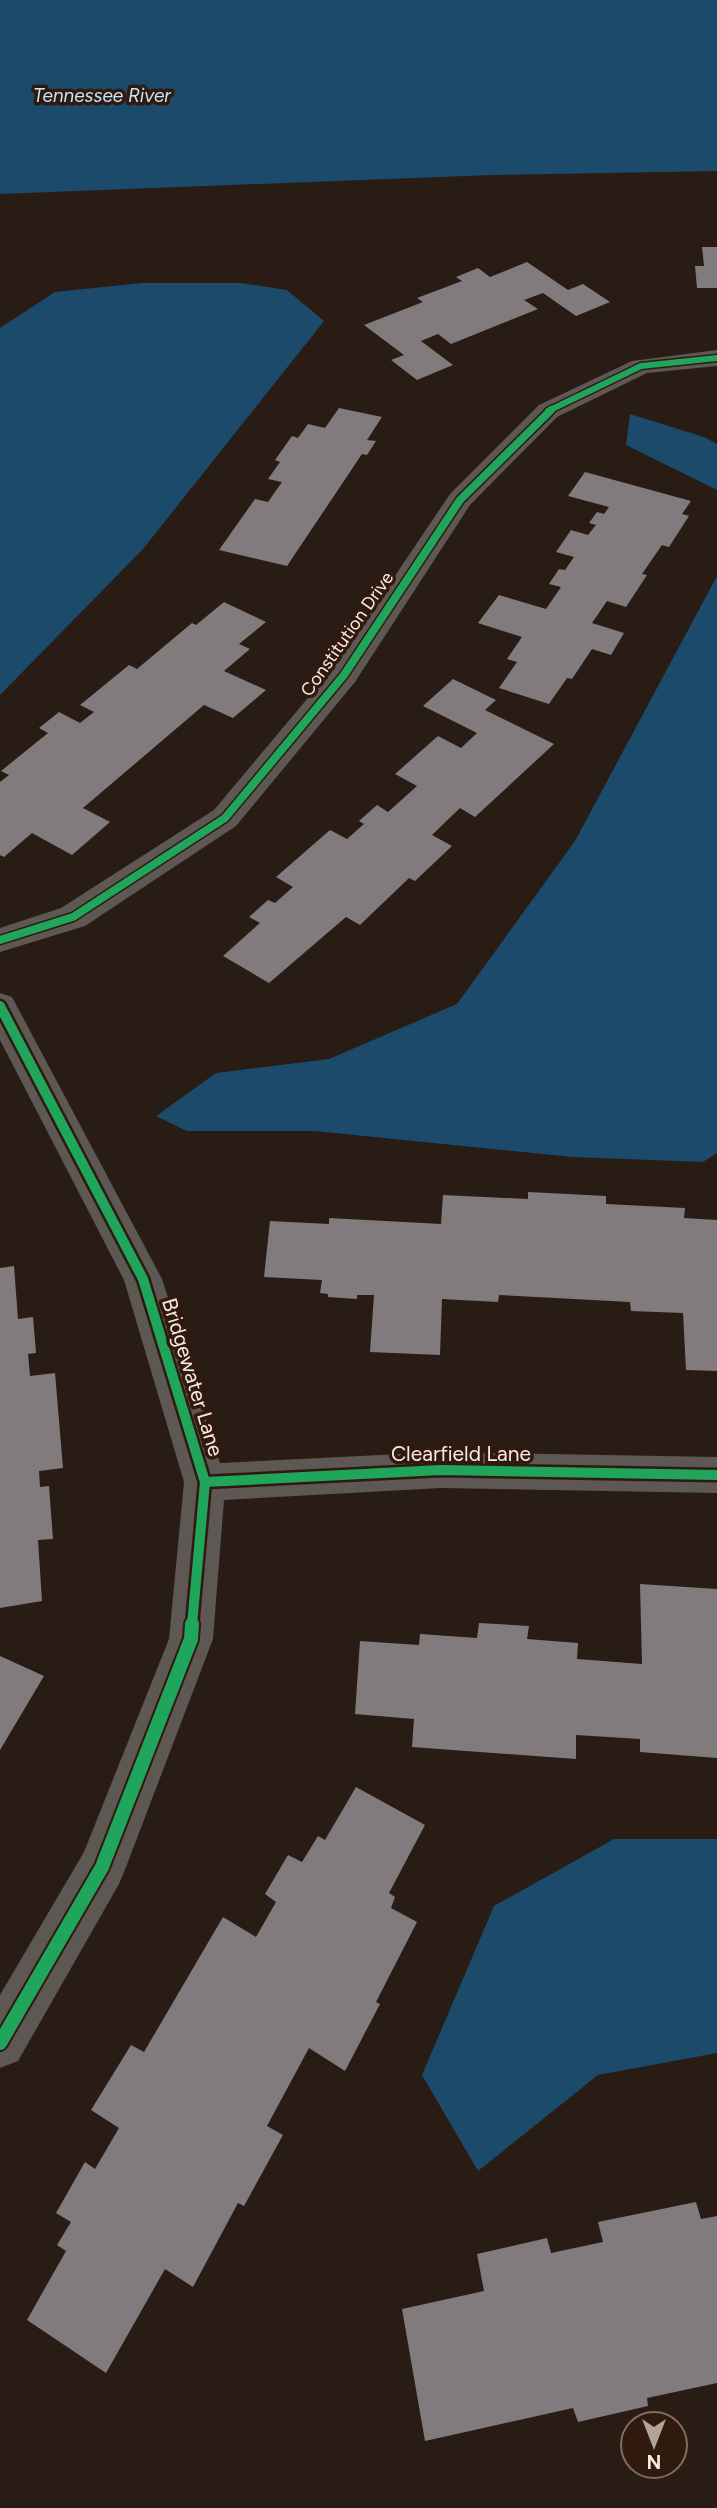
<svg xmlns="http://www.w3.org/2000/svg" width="717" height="2508" font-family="Figtree,sans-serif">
<rect width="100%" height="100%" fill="#281c15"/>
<!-- water -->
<g fill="#1c4a6b">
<polygon points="0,0 717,0 717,171 492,175 0,194"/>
<polygon points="142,283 240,283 287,290 324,321 143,549 0,695 0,328 55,292"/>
<polygon points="630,414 704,437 717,444 717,490 626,445"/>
<polygon points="717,576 717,1153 703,1162 573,1157 315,1131 187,1131 156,1116 216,1073 329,1059 457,1004 575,841"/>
<polygon points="614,1839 717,1839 717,2053 598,2075 478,2171 422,2075 494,1906"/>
</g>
<!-- building -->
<g fill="#827b7e">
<polygon points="702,247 717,247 717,288 697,288 695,266 704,266"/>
<polygon points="527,262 568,290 583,284 610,302 576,316 543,293 524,300 538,309 451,344 438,334 421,341 453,365 417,380 391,360 404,355 364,325 423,302 417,298 462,281 456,277 478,268 490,277"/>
<polygon points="339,408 382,417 367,440 376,441 367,455 362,454 287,566 219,550 255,499 268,502 282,482 268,479 280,462 275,460 292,436 298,438 308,424 325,428"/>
<polygon points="585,472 691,501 682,514 689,516 669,547 662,545 642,574 647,575 626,607 607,601 592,623 624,633 611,655 592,649 572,679 567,678 549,704 499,688 517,662 507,659 522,637 478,623 499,595 546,609 561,587 549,584 559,569 565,570 574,557 556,552 571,530 588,535 596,525 589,523 597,512 604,514 609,507 568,496"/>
<polygon points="224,602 266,622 239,644 250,649 224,671 266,690 233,718 204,705 83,808 110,822 72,855 32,833 4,857 0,855 0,782 9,775 1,771 48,733 39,728 59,712 80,723 94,712 80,705 129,665 137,669 192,623 196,625"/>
<polygon points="453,679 496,700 485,710 554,744 475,817 460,808 432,835 452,846 415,881 409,878 360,925 346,917 269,983 223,956 260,923 249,917 268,900 275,903 293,887 276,877 330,830 347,839 364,824 359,821 377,805 388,812 417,786 395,774 438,736 461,748 477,733 423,706"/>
<polygon points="528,1192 606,1196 606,1204 685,1208 684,1218 717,1220 717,1371 686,1370 683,1313 631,1311 630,1302 499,1295 498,1302 442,1299 440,1355 370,1352 374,1295 357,1295 357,1299 328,1297 328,1294 320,1293 322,1280 264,1277 270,1221 329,1224 329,1218 441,1224 443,1195 528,1199"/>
<polygon points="14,1266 18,1319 33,1317 36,1353 28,1354 30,1376 55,1373 63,1468 39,1471 40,1487 49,1486 53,1539 38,1540 42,1601 0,1608 0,1268"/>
<polygon points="640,1584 717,1589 717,1758 640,1752 640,1739 576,1735 576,1759 412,1747 414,1719 355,1714 360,1641 419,1645 420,1634 477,1638 479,1623 529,1626 527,1639 578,1643 577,1659 642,1664"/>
<polygon points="0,1656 44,1676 0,1750"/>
<polygon points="356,1787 425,1825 389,1893 395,1897 391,1908 417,1922 376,2002 380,2004 345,2071 309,2048 267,2126 283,2135 244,2206 238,2203 193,2287 165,2269 106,2373 27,2320 66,2251 57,2245 71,2222 56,2213 85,2162 95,2169 119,2128 91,2110 131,2045 144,2052 223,1917 256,1937 276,1902 265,1894 288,1855 302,1862 318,1836 325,1840"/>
<polygon points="696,2202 701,2219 717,2216 717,2383 647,2398 648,2406 578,2422 573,2408 425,2441 402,2309 484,2291 477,2254 547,2238 551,2253 603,2242 598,2222"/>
</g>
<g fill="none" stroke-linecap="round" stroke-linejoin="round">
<!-- street -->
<g fill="#5d5854" fill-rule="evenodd">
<polygon points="717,350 717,366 647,373 557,417 470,505 355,682 236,826 85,926 0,952 0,928 61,908 214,810 333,668 450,494 539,405 632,361"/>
<polygon points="0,993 12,997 162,1279 220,1463 441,1452 717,1457 717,1493 441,1488 224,1500 213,1639 126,1867 119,1884 18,2061 0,2068 0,1995 84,1852 169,1639 184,1482 124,1280 0,1040"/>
</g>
<defs>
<polyline id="cycleway-far3" points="548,411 641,366 717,358"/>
<polyline id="cycleway-far2" points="0,940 73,917 225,818 344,675 460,500 551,410"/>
<g id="cycleway-far1">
<polyline points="0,1006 143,1279 205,1482 192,1625"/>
<polyline points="205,1482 441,1470 717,1475"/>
</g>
<polyline id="cycleway" points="0,2043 102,1867 191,1639 192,1624"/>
</defs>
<!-- cycleway-far3 casing -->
<use href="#cycleway-far3" stroke="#301a0d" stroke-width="9"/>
<!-- cycleway-far2 casing -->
<use href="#cycleway-far2" stroke="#301a0d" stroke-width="11"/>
<!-- cycleway-far1 casing -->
<use href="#cycleway-far1" stroke="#301a0d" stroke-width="15"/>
<!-- cycleway casing -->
<use href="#cycleway" stroke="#301a0d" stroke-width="18"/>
<!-- cycleway-far3 -->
<use href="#cycleway-far3" stroke="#20a55d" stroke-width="6"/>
<!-- cycleway-far2 -->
<use href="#cycleway-far2" stroke="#20a55d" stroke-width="8"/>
<!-- cycleway-far1 -->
<use href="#cycleway-far1" stroke="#20a55d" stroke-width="10"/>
<!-- cycleway -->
<use href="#cycleway" stroke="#20a55d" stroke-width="14"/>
</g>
<g text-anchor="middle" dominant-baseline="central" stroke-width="7" stroke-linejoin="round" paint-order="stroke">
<!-- far-street labels -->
<g font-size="18" fill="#fbeae2" stroke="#301a0d">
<text transform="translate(347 634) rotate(-55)">Constitution Drive</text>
</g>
<!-- far-water labels -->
<g font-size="19" font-style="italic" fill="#c8e4fd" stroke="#301a0d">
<text x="102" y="95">Tennessee River</text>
</g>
<!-- street labels -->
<g font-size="21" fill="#fbeae2" stroke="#301a0d">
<text transform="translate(193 1377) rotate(73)">Bridgewater Lane</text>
<text x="461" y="1453">Clearfield Lane</text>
</g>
</g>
<!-- north arrow -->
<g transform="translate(654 2445) rotate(180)"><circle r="33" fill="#301a0d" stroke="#816d62" stroke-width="2"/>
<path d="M0-5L12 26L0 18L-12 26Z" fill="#b1a29a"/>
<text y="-10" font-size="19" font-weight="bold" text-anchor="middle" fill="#fbeae2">N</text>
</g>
</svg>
